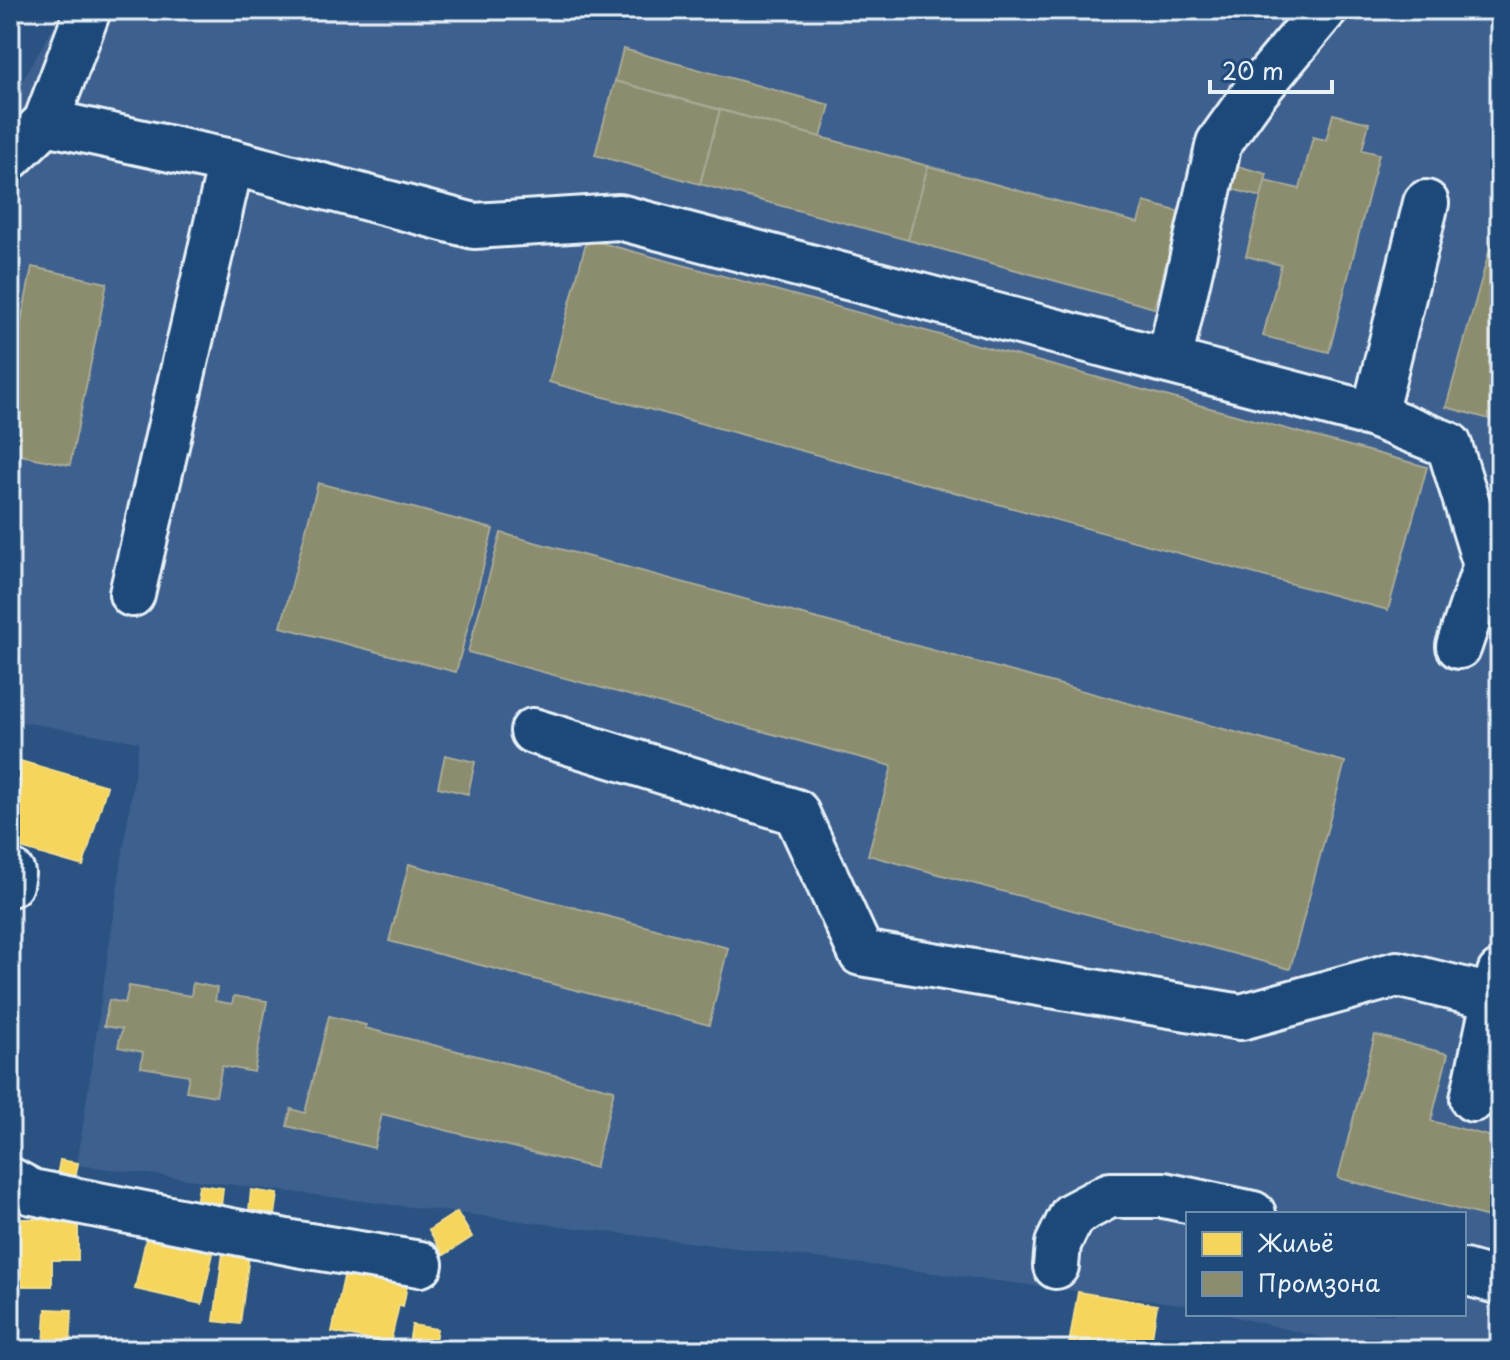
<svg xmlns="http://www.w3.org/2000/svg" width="1510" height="1360" font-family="'Playpen Sans',sans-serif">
<rect width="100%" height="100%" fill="#2a5282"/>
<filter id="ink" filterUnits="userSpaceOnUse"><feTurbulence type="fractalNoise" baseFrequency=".0125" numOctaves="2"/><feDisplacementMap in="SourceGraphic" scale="16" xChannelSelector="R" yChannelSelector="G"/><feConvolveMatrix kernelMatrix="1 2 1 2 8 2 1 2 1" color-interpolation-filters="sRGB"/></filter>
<g filter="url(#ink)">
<!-- built -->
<polygon fill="#3c608f" points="63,10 1500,10 1500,1350 1373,1350 1224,1314 1464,1314 1464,1214 1188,1214 1188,1305 77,1165 139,742 10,720 10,97 17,90"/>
<!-- homes -->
<g fill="#f6d55c" stroke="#f2dd8b" stroke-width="2">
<polygon points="10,758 107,786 83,866 10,845"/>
<polygon points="60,1160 78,1163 75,1179 57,1176"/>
<polygon points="199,1185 223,1188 221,1207 196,1204"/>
<polygon points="251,1190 278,1194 275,1215 249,1211"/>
<polygon points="457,1212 472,1237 444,1255 429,1230"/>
<polygon points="10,1219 78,1219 78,1260 52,1260 52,1286 10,1286"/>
<polygon points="148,1230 215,1244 202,1304 135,1289"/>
<polygon points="224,1245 250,1248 240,1324 214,1321"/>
<polygon points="345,1272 386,1272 384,1281 407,1286 403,1306 399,1305 390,1344 332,1332"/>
<polygon points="1078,1292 1157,1305 1150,1350 1068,1350"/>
<polygon points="46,1309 72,1310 70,1349 44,1348"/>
<polygon points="412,1325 437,1329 434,1346 409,1343"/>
</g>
<!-- industry -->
<g fill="#8c8c6e" stroke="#a8aa97" stroke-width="2">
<polygon points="623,49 830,105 821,137 615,81"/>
<polygon points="615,81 720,110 700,184 595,155"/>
<polygon points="720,110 928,166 908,240 700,184"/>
<polygon points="1333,114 1369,123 1362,150 1379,154 1329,352 1263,336 1281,265 1246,256 1265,181 1300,189 1313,137 1326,140"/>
<polygon points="928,166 1138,223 1144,202 1180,212 1154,308 908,240"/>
<polygon points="1237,166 1267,174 1261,197 1232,189"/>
<polygon points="1500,213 1500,422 1446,407"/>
<polygon points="587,239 1427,467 1388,610 549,382"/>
<polygon points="32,267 107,283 70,465 10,453 10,377"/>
<polygon points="318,483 493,529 456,672 281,627"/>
<polygon points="501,533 1345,762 1290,969 868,855 892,766 468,652"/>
<polygon points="445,755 475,762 468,794 438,787"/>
<polygon points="409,864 728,948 709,1025 389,941"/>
<polygon points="193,983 217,988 215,1001 232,1004 234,996 267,1001 254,1072 222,1066 216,1096 186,1091 189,1075 141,1067 143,1052 118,1047 122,1029 104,1026 109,1000 125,1003 129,986 191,996"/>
<polygon points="329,1016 366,1025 365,1028 614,1090 595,1168 382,1114 374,1148 287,1126 291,1109 305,1113"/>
<polygon points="1375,1035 1448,1054 1431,1121 1500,1139 1500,1220 1338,1178"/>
</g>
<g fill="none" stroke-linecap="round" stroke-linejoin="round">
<defs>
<g id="minor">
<polyline points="46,122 231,162 474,226 619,217 1374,415 1449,445 1486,565 1459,646"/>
<polyline points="10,157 46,122 88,10"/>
<polyline points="1169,361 1219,143 1254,94 1324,10"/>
<polyline points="1374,415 1426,203"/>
<polyline points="132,594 231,162"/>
<polyline points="533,731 796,812 861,953 1241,1017 1397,974 1500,999"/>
<polyline points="10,884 12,873"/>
<polyline points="1473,1099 1500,973"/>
<polyline points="10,1180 32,1192 297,1244 420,1264"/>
<polyline points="1056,1266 1058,1244 1072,1215 1110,1195 1164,1195 1253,1214"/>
<polyline points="1464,1272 1500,1282"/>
</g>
</defs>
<!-- minor casing -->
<use href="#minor" stroke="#e8f1f8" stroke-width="50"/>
<!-- minor -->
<use href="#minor" stroke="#1f4a7a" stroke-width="44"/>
</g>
</g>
<!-- margin -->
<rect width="1510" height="1360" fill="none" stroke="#1f4a7a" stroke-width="40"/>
<rect x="20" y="20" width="1470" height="1320" fill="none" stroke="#e8f1f8" stroke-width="3" filter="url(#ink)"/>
<!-- legend -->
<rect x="1186" y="1212" width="280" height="104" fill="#1f4a7a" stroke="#6f8dac" stroke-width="2"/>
<rect x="1202" y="1232" width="40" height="24" fill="#f6d55c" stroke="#6f8dac" stroke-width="2"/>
<text x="1258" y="1252" font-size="24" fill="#e8f1f8">Жильё</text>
<rect x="1202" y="1272" width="40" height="24" fill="#8c8c6e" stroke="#6f8dac" stroke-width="2"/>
<text x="1258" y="1292" font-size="24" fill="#e8f1f8">Промзона</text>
<!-- scale -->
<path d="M1210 80v12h122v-12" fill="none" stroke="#e8f1f8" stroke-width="4"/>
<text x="1222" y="80" font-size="24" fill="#e8f1f8" stroke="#1f4a7a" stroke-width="6" paint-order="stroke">20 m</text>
</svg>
